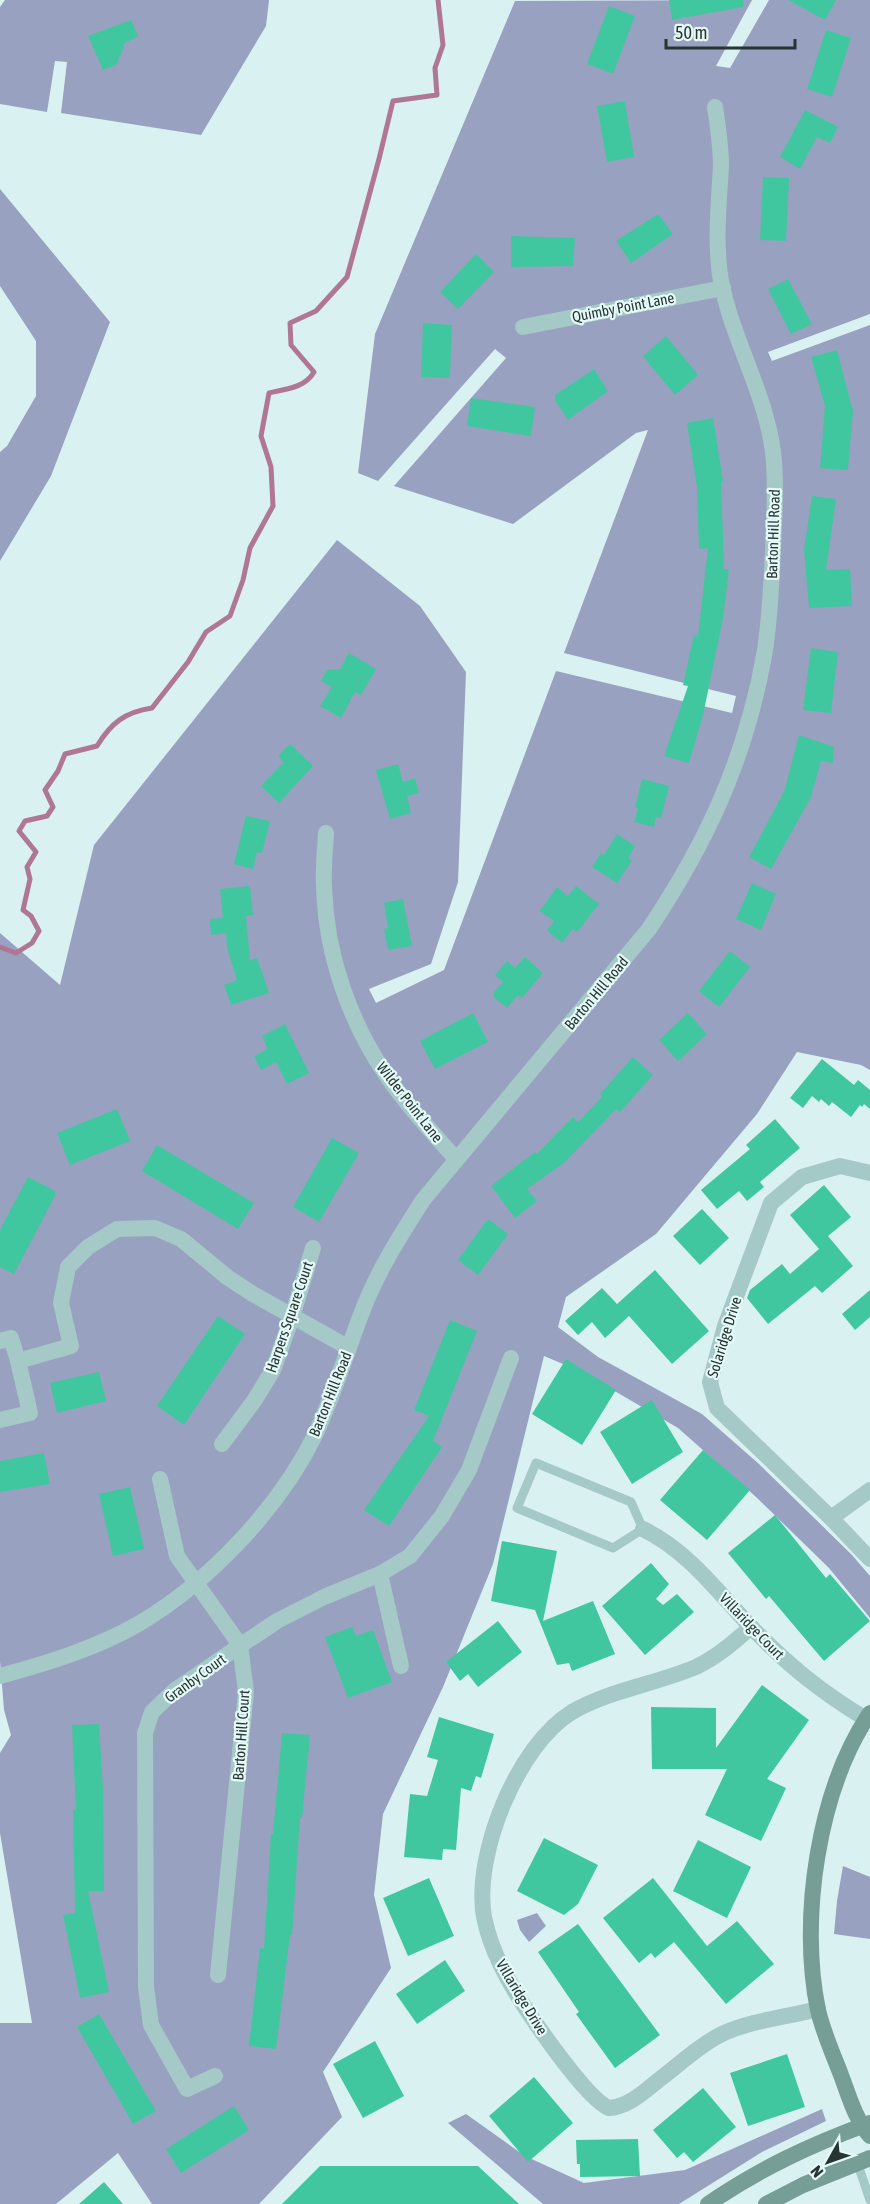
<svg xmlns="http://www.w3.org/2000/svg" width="870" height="2204" font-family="'Asap Condensed',sans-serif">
<rect width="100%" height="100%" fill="#d9f1f1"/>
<!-- green -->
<g fill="#99a1c0">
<polygon points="5,0 269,0 266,26 201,135 61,113 67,62 55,61 47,112 0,104 0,7"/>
<polygon points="752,0 716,66 730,68 769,0 870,0 870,314 768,352 772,361 870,325 870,1070 861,1065 797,1052 757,1114 656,1234 566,1297 558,1327 598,1357 702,1414 759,1464 852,1555 870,1576 870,1618 829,1568 755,1496 678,1428 582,1372 544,1356 493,1564 443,1687 383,1814 374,1895 391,1968 323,2072 342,2117 259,2204 152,2204 118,2153 56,2204 0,2204 0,2023 32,2023 0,1833 0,1753 11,1735 4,1710 0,1661 0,933 60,985 94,845 337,540 420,606 466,672 458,882 431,964 369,989 376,1003 444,970 556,671 732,713 736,696 564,653 648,430 636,433 513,524 394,486 506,358 495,349 378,481 358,473 375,334 515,1"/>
<polygon points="0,189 110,322 51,476 0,561 0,452 7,446 36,396 36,341 0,286"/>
<polygon points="843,1866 870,1877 870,1939 834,1934 837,1901"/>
<polygon points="537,1913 546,1926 529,1942 520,1930 517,1920"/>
<polygon points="822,2109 826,2121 762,2152 679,2204 543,2204 448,2123 466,2114 525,2156 584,2183 685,2170"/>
</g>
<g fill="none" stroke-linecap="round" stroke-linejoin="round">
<!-- stream -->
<path stroke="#af7793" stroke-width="5" d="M0,947L16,953L32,943L39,931L31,916L23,910L30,879L27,867L36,852L19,831L25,821L47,816L53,807L45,790L58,771L65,754L97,746C111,723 125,712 152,708L188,662L206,632L230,616L243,580L250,548L273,506L271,467L261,436L269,393C285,389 305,388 314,372L291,345L290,323L316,311L347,277L379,159L393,101L437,95L435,68L443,45L438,0"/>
</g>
<!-- building -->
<g fill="#41c79f">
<polygon points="669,0 743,0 743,7 672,20"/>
<polygon points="788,0 836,0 825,20"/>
<polygon points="609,6 635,16 613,74 587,64"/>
<polygon points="131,20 138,36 123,44 124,47 116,65 103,70 88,36"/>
<polygon points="826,30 851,38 832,97 807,89"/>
<polygon points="619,102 625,102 634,157 607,162 597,106"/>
<polygon points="805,110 838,127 830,143 817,137 800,169 780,157"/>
<polygon points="763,177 789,178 786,241 760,240"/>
<polygon points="658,214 673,234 631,263 616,241"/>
<polygon points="511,236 575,238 573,266 511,267"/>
<polygon points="476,254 494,272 458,309 440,292"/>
<polygon points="788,279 812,324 791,334 768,289"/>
<polygon points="423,323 452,325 450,378 421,377"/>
<polygon points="666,336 698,375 675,395 643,356"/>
<polygon points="837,350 853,411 848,470 820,468 825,406 811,357"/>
<polygon points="594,369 608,391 568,420 555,400 555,395"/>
<polygon points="471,398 535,407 531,436 467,426"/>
<polygon points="713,418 723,481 721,481 724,569 729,569 723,618 703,715 689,763 664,756 688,686 683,685 694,635 698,636 708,548 699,549 697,487 687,423"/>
<polygon points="812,496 836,499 826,570 850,569 852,606 809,608 804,550"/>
<polygon points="811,648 838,652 831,713 803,710"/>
<polygon points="349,653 376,669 361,695 355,692 341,718 320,706 332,687 321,681 327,670 340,669"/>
<polygon points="799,735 834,747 833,763 821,761 811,797 771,869 749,857 784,792"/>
<polygon points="290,744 313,766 279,803 261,786 284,762 278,756"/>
<polygon points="398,764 403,782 415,778 419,793 407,796 411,813 390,819 376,770"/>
<polygon points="642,779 669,786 661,818 656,817 654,827 634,822 638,808 635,807"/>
<polygon points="246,816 270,821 262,853 257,852 253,869 234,864"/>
<polygon points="617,834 635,846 628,858 632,861 617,883 592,867 601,853 604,855"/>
<polygon points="752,883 776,894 761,930 736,919"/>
<polygon points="250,886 253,915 246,916 250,960 257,958 269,993 231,1005 224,985 237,980 227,948 226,933 211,935 210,919 223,918 220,889"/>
<polygon points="576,886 599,904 577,932 573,929 562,943 547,930 554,921 540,911 557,887 568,896"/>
<polygon points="403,899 412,946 388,950 384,929 388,928 384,903"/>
<polygon points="730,951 750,967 719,1007 699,991"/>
<polygon points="525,957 543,973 522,998 518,995 507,1008 494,997 494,992 503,982 495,975 507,961 515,968"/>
<polygon points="473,1013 488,1042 435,1069 420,1041"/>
<polygon points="688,1013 707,1034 678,1061 659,1040"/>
<polygon points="285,1024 309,1073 287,1084 276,1062 261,1070 254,1056 268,1049 262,1036"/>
<polygon points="633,1057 653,1075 620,1112 616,1109 564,1163 527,1189 537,1201 515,1218 491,1186 535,1152 537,1154 573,1117 578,1122 602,1097 600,1094"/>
<polygon points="822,1059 854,1085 858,1080 870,1090 870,1109 864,1104 862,1107 860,1105 851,1117 832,1102 829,1106 821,1099 819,1102 812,1096 803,1108 790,1098"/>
<polygon points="117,1109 130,1141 70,1165 57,1133"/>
<polygon points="775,1119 800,1148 760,1182 764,1187 747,1201 739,1191 717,1209 701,1190 750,1149 746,1145"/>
<polygon points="332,1138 359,1153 319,1222 293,1207"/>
<polygon points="157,1145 254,1203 238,1229 142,1171"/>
<polygon points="28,1177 55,1191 55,1196 14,1274 0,1267 0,1230"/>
<polygon points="824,1185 851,1217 828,1236 853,1266 822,1293 815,1286 768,1324 747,1298 750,1290 782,1264 790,1274 819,1249 790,1215"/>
<polygon points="702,1209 729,1238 700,1265 673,1236"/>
<polygon points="488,1219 508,1234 478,1275 458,1260"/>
<polygon points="655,1270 709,1331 672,1364 629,1316 605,1338 592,1322 578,1335 565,1321 602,1288 617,1304"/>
<polygon points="870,1290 870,1317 855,1330 842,1314"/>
<polygon points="218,1316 245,1334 184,1425 157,1406"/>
<polygon points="450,1320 477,1331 433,1441 442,1447 389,1526 364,1510 429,1416 414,1410"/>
<polygon points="566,1359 616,1390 582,1445 532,1414"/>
<polygon points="99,1372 106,1401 57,1413 50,1383"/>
<polygon points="652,1400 683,1452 632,1484 600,1432"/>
<polygon points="703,1450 750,1490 707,1540 660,1500"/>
<polygon points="44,1453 50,1484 0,1492 0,1461"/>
<polygon points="130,1487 144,1549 113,1556 99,1494"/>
<polygon points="775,1515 826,1578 830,1574 870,1621 824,1661 769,1596 766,1599 728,1553"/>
<polygon points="502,1541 557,1551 543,1621 593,1601 615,1654 572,1671 569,1663 557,1665 535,1610 491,1601"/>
<polygon points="651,1563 669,1584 656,1599 663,1605 677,1594 694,1612 645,1655 602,1606"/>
<polygon points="498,1621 522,1652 478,1687 468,1674 460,1681 446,1662"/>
<polygon points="352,1627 356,1636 373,1630 392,1682 348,1698 325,1637"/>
<polygon points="762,1685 809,1720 767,1779 786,1788 761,1841 705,1815 727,1769 652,1769 651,1707 716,1708 716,1748"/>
<polygon points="439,1717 494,1734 481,1778 476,1776 471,1791 461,1788 456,1850 443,1849 442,1860 404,1857 410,1794 427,1796 438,1760 427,1757"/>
<polygon points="99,1724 103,1790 104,1891 88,1891 109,1992 80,1998 63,1915 75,1913 73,1810 76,1810 72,1725"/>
<polygon points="282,1733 310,1735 302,1818 300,1818 292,1935 290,1935 276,2049 249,2046 260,1948 264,1949 271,1834 273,1834"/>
<polygon points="544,1838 598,1865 578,1904 564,1915 517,1891"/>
<polygon points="698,1840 751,1867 727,1918 673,1891"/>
<polygon points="429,1878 454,1936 408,1956 383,1898"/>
<polygon points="653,1878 707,1946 737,1921 774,1964 726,2004 674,1942 655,1958 651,1953 639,1963 603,1918"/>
<polygon points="578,1924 660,2035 615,2068 576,2014 579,2012 538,1952"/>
<polygon points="445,1960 465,1991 417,2024 396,1994"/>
<polygon points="99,2014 156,2111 133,2124 77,2027"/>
<polygon points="375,2041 404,2096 363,2118 333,2064"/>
<polygon points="787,2054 805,2107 748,2126 730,2073"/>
<polygon points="534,2077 573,2123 528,2162 489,2116"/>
<polygon points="703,2088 736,2127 693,2162 684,2152 677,2158 653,2130"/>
<polygon points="234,2106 249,2130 181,2173 166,2149"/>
<polygon points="638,2139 640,2176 580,2177 580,2164 577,2164 576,2140"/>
<polygon points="320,2166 478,2166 519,2204 282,2204"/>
<polygon points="104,2182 123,2204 79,2204"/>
</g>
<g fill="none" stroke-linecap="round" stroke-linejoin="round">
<!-- service -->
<g stroke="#a5c9c6" stroke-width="9">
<polygon points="536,1463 631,1502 643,1529 613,1548 517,1508"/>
<polyline points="857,2162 870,2200"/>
</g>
<!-- minor -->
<g stroke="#a5c9c6" stroke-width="16">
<polyline points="523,327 723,288"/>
<path d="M326,833C325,851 323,869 324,887C326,955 350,1024 389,1079C409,1108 433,1133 456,1159"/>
<polyline points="870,1173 840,1166 802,1177 771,1203 725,1326 710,1382 717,1408 831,1518 870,1559"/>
<polyline points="0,1341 11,1338 18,1361 30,1413 0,1420"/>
<polyline points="18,1361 71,1346 61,1303 68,1267 88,1247 117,1229 155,1228 181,1239 227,1277 253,1294 349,1348"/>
<polyline points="222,1444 254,1401 273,1370 292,1317 313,1248"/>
<polyline points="160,1479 177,1556 240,1645 246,1692 218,1975"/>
<polyline points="831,1518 870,1490"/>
<path d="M643,1529C688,1551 717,1591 751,1627C788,1665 821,1692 866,1719"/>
<polyline points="380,1574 401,1666"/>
<path d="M751,1627C734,1642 717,1657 696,1667C656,1684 610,1690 572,1712C518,1745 473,1854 484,1917C489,1942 500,1966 513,1988C527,2012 586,2099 609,2108C629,2107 646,2090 660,2079C681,2063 701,2044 724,2033C753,2020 788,2017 818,2009"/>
<path d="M0,1676C48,1663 97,1648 140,1623C209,1582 280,1507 315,1435C334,1395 346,1353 362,1312C377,1272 400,1236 423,1200L649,929C707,842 745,760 764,656C770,622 771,587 773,552C774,519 777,485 773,452C765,390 730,336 720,275C715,239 719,202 721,166C721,146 718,127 715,107"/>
<polyline points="215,2076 187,2089 151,2025 146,1987 145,1733 152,1712 175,1690 247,1641 277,1621 324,1597 380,1574 410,1556 442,1516 469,1470 511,1358"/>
</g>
<!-- secondary -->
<g stroke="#769d96" stroke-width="16">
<path d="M870,1713C818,1790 799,1919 818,2010C823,2032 833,2054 841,2075C849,2096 855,2119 870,2136"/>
<path d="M708,2204C761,2168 810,2145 870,2123"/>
<polyline points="766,2204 803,2185 870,2158"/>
</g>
</g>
<g text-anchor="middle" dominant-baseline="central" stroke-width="4.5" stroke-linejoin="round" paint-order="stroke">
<!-- street labels -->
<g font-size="15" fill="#263531" stroke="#e5f9f9">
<text transform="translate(623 307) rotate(-11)">Quimby Point Lane</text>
<text transform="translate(773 534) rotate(-88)">Barton Hill Road</text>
<text transform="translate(596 993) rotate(-50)">Barton Hill Road</text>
<text transform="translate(410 1102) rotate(52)">Wilder Point Lane</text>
<text transform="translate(289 1317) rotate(-71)">Harpers Square Court</text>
<text transform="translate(724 1337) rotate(-73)">Solaridge Drive</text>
<text transform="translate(330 1394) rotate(-68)">Barton Hill Road</text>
<text transform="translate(752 1626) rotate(46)">Villaridge Court</text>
<text transform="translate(195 1678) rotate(-36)">Granby Court</text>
<text transform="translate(241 1735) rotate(-86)">Barton Hill Court</text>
<text transform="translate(522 1997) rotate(59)">Villaridge Drive</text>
</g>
</g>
<!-- north arrow -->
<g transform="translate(828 2162) rotate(230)" stroke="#e5f9f9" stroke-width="4.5" paint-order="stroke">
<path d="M0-4.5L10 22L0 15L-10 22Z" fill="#263531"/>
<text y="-9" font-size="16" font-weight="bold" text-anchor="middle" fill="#263531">N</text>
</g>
<!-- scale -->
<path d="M666 39v9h129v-9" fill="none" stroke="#263531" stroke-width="3"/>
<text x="675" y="39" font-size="18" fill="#263531" stroke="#e5f9f9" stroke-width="4.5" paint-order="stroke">50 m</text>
</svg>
